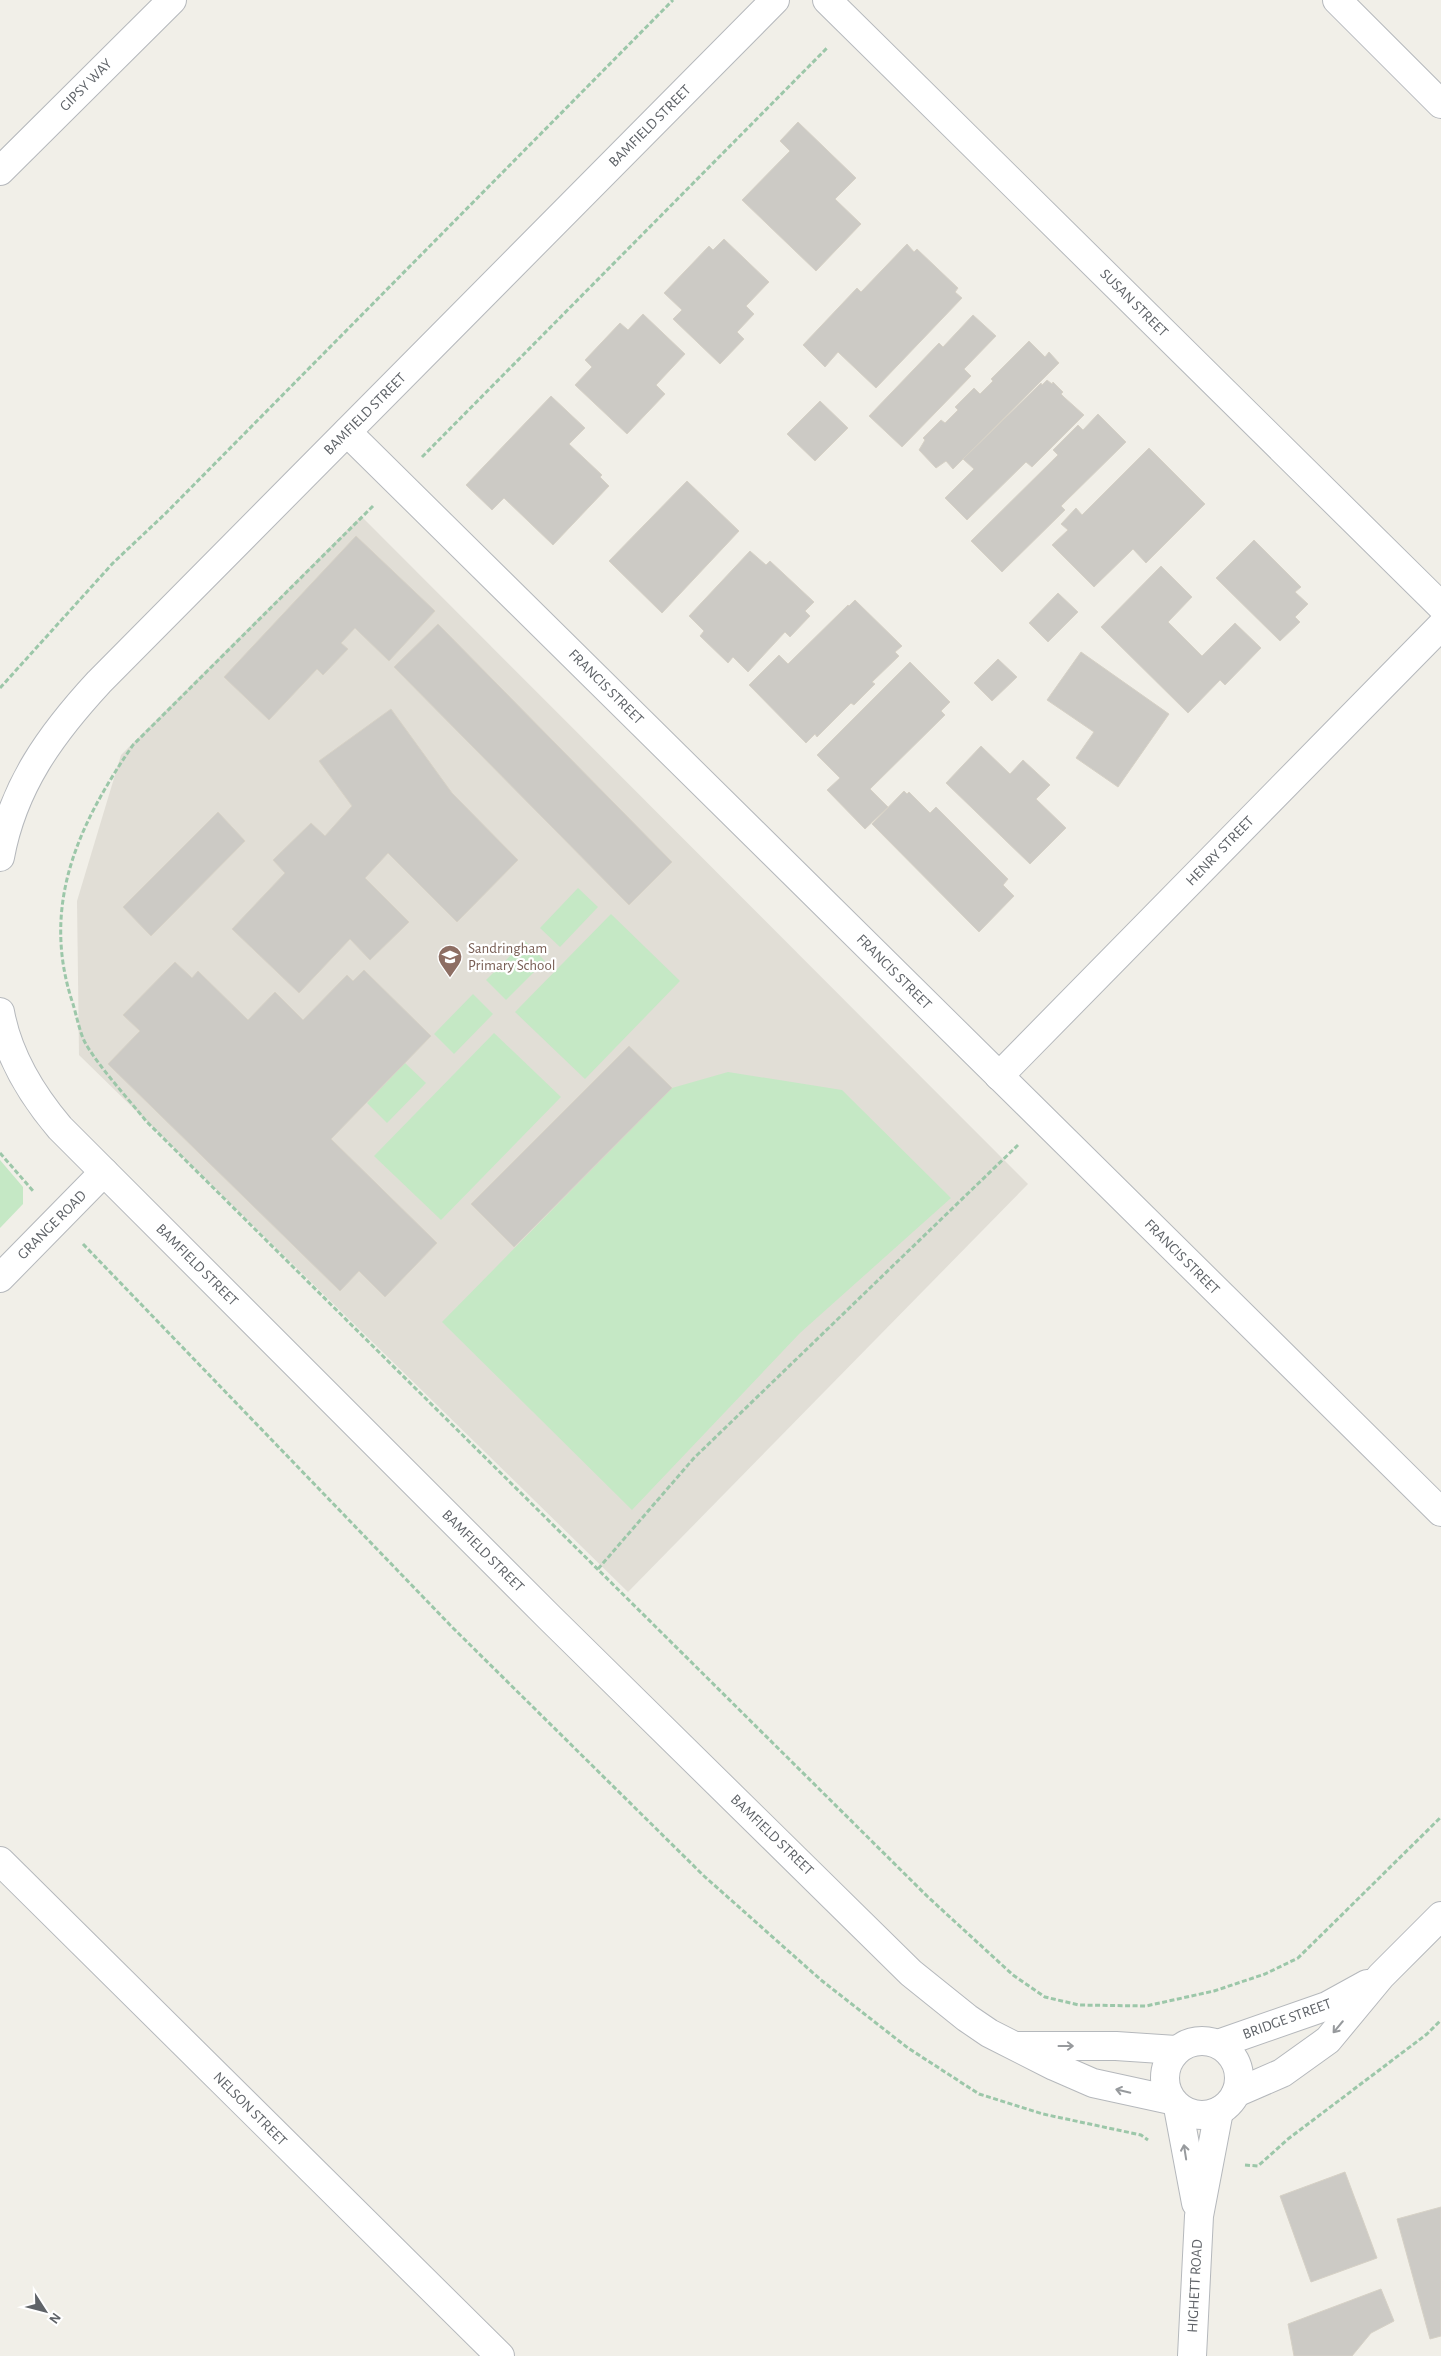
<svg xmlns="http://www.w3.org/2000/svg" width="1441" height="2356" font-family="'Alegreya Sans',sans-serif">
<rect width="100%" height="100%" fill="#f1efe8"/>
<!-- education -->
<polygon fill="#e1ded6" points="361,516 1028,1184 628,1592 79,1055 77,901 121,755"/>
<!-- green -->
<g fill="#c5e8c5">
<polygon points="578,888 598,907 560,947 540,928"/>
<polygon points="611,914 680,981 585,1079 515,1012"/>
<polygon points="525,941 545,961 506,1000 486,980"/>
<polygon points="473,994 493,1014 454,1054 434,1034"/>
<polygon points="494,1033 561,1097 441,1220 374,1156"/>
<polygon points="405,1063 426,1083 387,1123 367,1103"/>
<polygon points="728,1072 842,1090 951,1198 800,1333 632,1510 442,1322 672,1088"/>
<polygon points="0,1160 23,1187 23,1204 0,1228"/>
</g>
<!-- building -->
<g fill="#cccac5" stroke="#d6d1c6">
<polygon points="798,122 856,178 835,199 861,224 816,271 742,200 790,151 780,141"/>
<polygon points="724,239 769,282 746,306 754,314 737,332 744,339 720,364 673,319 682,310 664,293 709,246 713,250"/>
<polygon points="907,244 914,252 917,249 958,288 955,292 962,298 876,388 838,352 825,367 803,345 857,288 861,292"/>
<polygon points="643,314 685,354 656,385 665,394 627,434 575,385 592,367 585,360 620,323 628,330"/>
<polygon points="973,315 996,336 964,369 971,376 902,447 869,416 939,343 943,347"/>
<polygon points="1029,341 1045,357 1049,352 1059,363 953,469 946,461 936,468 919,450 925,440 923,438 941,420 945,423 958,410 955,407 974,388 980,394 993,381 991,379"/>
<polygon points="1047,380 1052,384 1053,382 1063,392 1061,394 1065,398 1084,415 1032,467 1026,462 967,520 945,498 974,469 963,459 1041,383 1042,385"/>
<polygon points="551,396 585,428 569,444 602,475 600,477 609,486 553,545 504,498 492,510 466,485"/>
<polygon points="820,401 848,428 815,461 787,434"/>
<polygon points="1098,414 1126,442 1061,506 1065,510 1002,572 971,541 1058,455 1053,450 1078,425 1083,430"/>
<polygon points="1149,448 1205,504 1146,563 1133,549 1094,587 1052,545 1068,530 1061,524 1076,508 1082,515"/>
<polygon points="687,481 739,531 662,613 609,561"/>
<polygon points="356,536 435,611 389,661 355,628 341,643 348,649 323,675 317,669 269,720 224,677"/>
<polygon points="1254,540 1301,587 1295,592 1308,604 1295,617 1300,622 1280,641 1216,578"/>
<polygon points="750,551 766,565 770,561 814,602 805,611 810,616 790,637 785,632 748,672 733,657 728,663 700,636 704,631 689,616"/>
<polygon points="1161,566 1192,597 1168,622 1202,656 1235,623 1261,648 1225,685 1220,680 1188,713 1101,627"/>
<polygon points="1058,593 1078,612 1048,642 1029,623"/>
<polygon points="855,600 902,646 895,652 899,656 872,682 875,684 854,705 851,703 817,737 815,734 806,743 749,685 779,655 788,664 848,605 849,606"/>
<polygon points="438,624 672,862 629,905 394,667"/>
<polygon points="1081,652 1169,714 1118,787 1076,758 1094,732 1047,700"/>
<polygon points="998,659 1017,677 992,701 974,683"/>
<polygon points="910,662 950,702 941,711 945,715 870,789 888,807 865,829 827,790 840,778 817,755"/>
<polygon points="391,709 452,793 518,860 457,922 388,853 365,878 409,922 370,960 350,939 299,993 232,929 285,873 273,860 311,823 325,836 352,806 319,761"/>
<polygon points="981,746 1010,774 1023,760 1050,785 1036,799 1066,828 1030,864 946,783"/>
<polygon points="904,791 907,794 909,792 930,813 936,807 1008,879 1003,885 1014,896 979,932 872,824"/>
<polygon points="218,812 245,841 151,936 123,907"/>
<polygon points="175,962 192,978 198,971 248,1020 275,992 303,1020 347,975 353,981 364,970 431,1036 331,1139 437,1243 385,1297 359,1271 340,1291 108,1064 140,1031 123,1015"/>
<polygon points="629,1046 672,1088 514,1247 471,1204"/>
<polygon points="1345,2172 1377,2258 1311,2282 1280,2196"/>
<polygon points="1441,2207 1441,2336 1430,2339 1397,2219"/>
<polygon points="1381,2289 1394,2321 1371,2333 1352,2356 1294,2356 1288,2324"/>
</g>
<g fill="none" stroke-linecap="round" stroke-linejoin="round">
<defs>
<g id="minor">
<polyline points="827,0 1441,606"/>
<polyline points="1337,0 1441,104"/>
<polyline points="0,171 172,0"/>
<polyline points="347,432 1441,1512"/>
<path d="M0,857C13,786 51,734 99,682L775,0"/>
<path d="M0,1012C8,1056 32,1095 60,1128L550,1618L911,1973L967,2018L989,2033L1054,2066L1093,2083L1171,2100"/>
<polyline points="999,1076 1441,626"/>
<polyline points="0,1278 104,1172"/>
<polyline points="0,1861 500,2356"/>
<circle cx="1202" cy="2078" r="37"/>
<polyline points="1218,2044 1327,2006 1367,1984"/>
<polyline points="1019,2046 1116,2046 1176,2050"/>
<polyline points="1236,2093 1282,2073 1328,2040 1381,1976 1441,1916"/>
<polyline points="1178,2107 1196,2203"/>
<polyline points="1192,2356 1199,2216 1219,2111"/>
</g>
</defs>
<!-- minor casing -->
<use href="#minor" stroke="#b5b8bc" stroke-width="30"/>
<!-- path -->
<g stroke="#9cc7a9" stroke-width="3" stroke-dasharray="5 2.5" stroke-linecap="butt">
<polyline points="422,457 827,48"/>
<path d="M373,506L133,745C78,825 40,906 73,1004C77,1017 80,1035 87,1046C104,1073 127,1097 146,1121L928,1897L1013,1975L1045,1997L1079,2005L1146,2006L1214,1991L1265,1974L1298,1958L1441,1817"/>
<polyline points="0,688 113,563 166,513 673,0"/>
<polyline points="0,1153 34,1192"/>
<polyline points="83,1244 452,1627 704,1876 821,1980 908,2048 979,2094 1043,2114 1141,2135 1148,2140"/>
<polyline points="598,1569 694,1458 1018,1145"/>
<polyline points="1245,2165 1258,2166 1288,2139 1427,2034 1441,2020"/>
</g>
<!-- minor -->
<use href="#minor" stroke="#fff" stroke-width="28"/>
</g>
<!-- one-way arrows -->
<defs><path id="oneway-shaft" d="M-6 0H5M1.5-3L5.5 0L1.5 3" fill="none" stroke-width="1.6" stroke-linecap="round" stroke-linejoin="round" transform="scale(1.25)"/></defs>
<g stroke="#979a9d">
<use href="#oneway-shaft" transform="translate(1338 2027) rotate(130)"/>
<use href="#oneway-shaft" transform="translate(1066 2046)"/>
<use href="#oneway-shaft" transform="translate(1123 2091) rotate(-167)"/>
<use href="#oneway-shaft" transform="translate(1185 2152) rotate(-99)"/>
</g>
<!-- icons -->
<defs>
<symbol id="school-pin" viewBox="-11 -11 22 30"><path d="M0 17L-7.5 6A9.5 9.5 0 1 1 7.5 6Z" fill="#8d6e63" stroke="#fff"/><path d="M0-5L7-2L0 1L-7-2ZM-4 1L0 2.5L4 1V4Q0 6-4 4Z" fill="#fff"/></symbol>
</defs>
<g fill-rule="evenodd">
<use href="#school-pin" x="436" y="943" width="28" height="38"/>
</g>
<g text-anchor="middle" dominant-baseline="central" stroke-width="4.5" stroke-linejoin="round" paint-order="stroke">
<!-- street labels -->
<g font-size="15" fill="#5f6368" stroke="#fff">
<text transform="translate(86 85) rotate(-45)">GIPSY WAY</text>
<text transform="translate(650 126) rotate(-45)">BAMFIELD STREET</text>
<text transform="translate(1134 303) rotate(45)">SUSAN STREET</text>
<text transform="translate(365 414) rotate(-45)">BAMFIELD STREET</text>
<text transform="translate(606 687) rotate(45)">FRANCIS STREET</text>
<text transform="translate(1220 851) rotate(-46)">HENRY STREET</text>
<text transform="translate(894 972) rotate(45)">FRANCIS STREET</text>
<text transform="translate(52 1225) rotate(-45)">GRANGE ROAD</text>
<text transform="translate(1182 1257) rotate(45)">FRANCIS STREET</text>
<text transform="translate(197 1265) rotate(45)">BAMFIELD STREET</text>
<text transform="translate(483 1551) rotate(45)">BAMFIELD STREET</text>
<text transform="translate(772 1835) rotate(44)">BAMFIELD STREET</text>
<text transform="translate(1287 2019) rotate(-20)">BRIDGE STREET</text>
<text transform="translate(250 2109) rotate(45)">NELSON STREET</text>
<text transform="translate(1195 2286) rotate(-87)">HIGHETT ROAD</text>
</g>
<!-- education labels -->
<g font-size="15" fill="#785e54" stroke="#fff" text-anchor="start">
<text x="468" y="948">Sandringham<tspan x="468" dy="17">Primary School</tspan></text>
</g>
</g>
<!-- north arrow -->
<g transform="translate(45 2311) rotate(126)" stroke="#ffffff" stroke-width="4" paint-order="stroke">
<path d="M0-4L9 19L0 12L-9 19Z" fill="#5f6368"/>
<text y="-8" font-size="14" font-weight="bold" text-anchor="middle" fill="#5f6368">N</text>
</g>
</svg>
